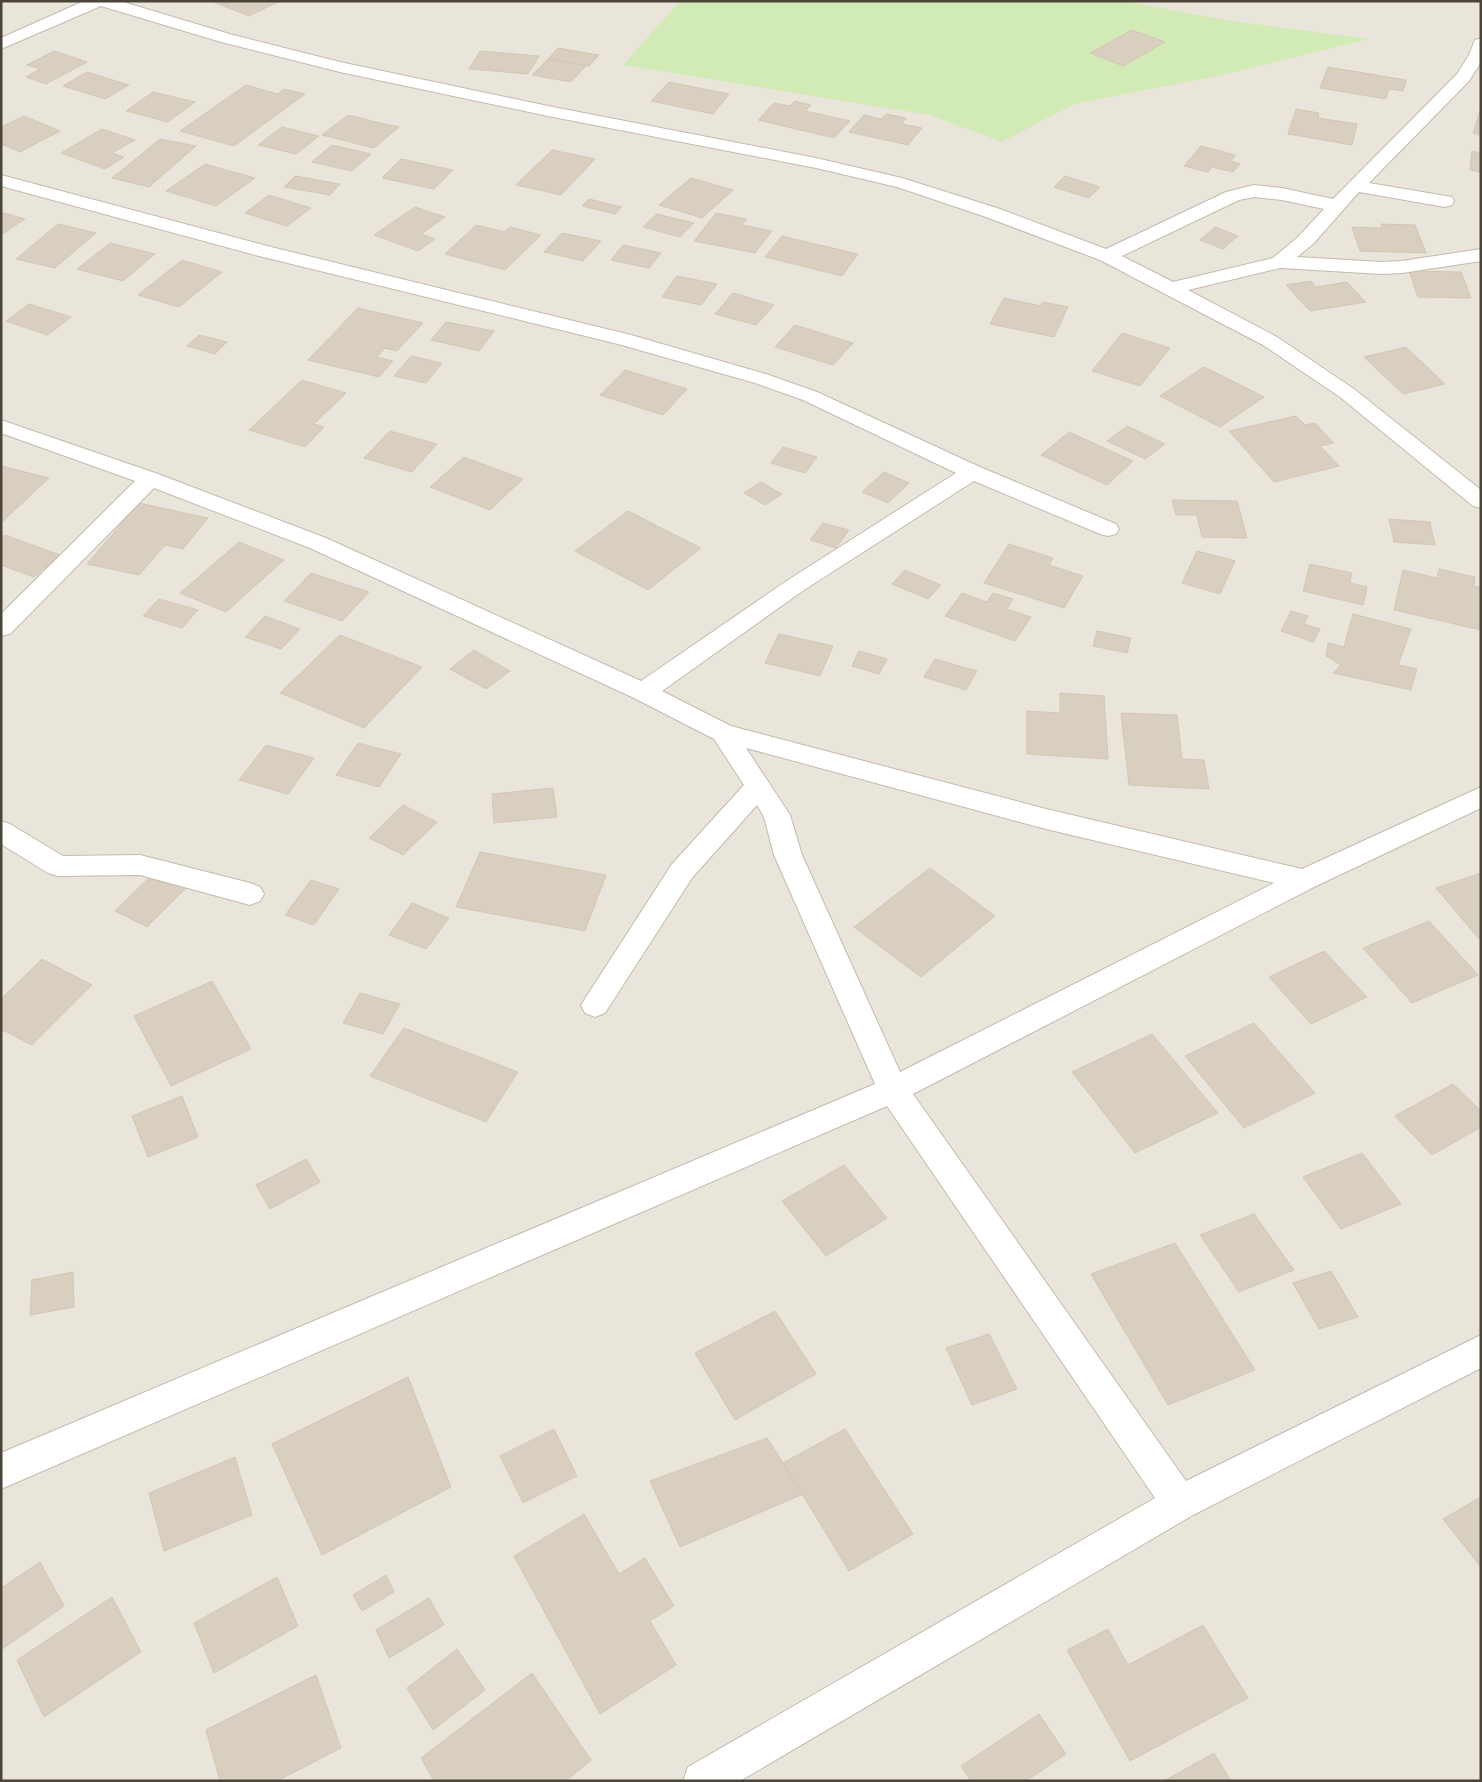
<svg xmlns="http://www.w3.org/2000/svg" width="1482" height="1782" font-family="Inter,sans-serif">
<rect width="100%" height="100%" fill="#f6f3ec"/>
<!-- residential -->
<rect fill="#eae5da" x="1" y="1" width="1480" height="1780"/>
<!-- green -->
<polygon fill="#d2eab5" points="680,1 1124,1 1232,21 1369,39 1222,75 1074,104 1002,142 930,115 623,65"/>
<!-- building -->
<g fill="#d8cfc1" stroke="#d3c7b4">
<polygon points="211,1 280,1 249,16"/>
<polygon points="1132,30 1165,42 1123,66 1090,53"/>
<polygon points="558,48 599,55 589,66 548,59"/>
<polygon points="54,51 87,62 46,84 26,77 40,69 27,65"/>
<polygon points="480,51 539,56 528,74 469,69"/>
<polygon points="548,59 586,66 571,82 532,75"/>
<polygon points="1328,67 1406,80 1403,91 1389,89 1386,99 1320,88"/>
<polygon points="87,72 129,85 105,99 63,86"/>
<polygon points="669,82 729,94 713,114 651,101"/>
<polygon points="246,85 278,94 284,89 305,94 234,146 180,131"/>
<polygon points="153,92 195,102 168,122 126,111"/>
<polygon points="795,101 811,105 805,111 850,121 834,138 758,120 774,103 790,106"/>
<polygon points="1296,109 1319,113 1318,118 1357,124 1352,145 1288,134"/>
<polygon points="1480,111 1481,111 1481,135 1473,133"/>
<polygon points="886,114 906,118 902,124 922,128 908,145 849,132 864,115 881,119"/>
<polygon points="348,115 380,123 399,127 374,148 322,135"/>
<polygon points="24,116 60,131 20,152 1,144 1,127"/>
<polygon points="282,127 319,136 296,154 258,145"/>
<polygon points="102,129 135,140 112,153 124,157 105,169 61,153"/>
<polygon points="160,139 196,146 149,187 112,178"/>
<polygon points="332,145 371,154 352,171 312,162"/>
<polygon points="1201,146 1235,155 1231,161 1240,164 1233,172 1212,167 1208,172 1184,166"/>
<polygon points="552,150 595,159 561,195 516,185"/>
<polygon points="1472,151 1481,153 1481,172 1470,170"/>
<polygon points="401,159 453,170 434,189 382,178"/>
<polygon points="205,164 255,178 216,206 166,191"/>
<polygon points="295,176 340,184 330,195 284,187"/>
<polygon points="1065,176 1100,187 1089,198 1054,187"/>
<polygon points="691,178 733,190 702,218 659,205"/>
<polygon points="269,195 311,208 287,226 245,213"/>
<polygon points="589,199 622,207 615,214 582,206"/>
<polygon points="415,207 445,217 421,234 435,239 418,251 374,235"/>
<polygon points="1,212 25,219 1,235"/>
<polygon points="716,213 747,219 742,225 772,231 755,253 694,241"/>
<polygon points="657,214 694,223 680,237 643,227"/>
<polygon points="58,224 96,233 55,268 16,259"/>
<polygon points="1381,224 1415,225 1426,253 1360,251 1352,227 1382,228"/>
<polygon points="476,225 504,232 510,227 541,235 505,270 445,254"/>
<polygon points="1215,227 1238,236 1223,249 1200,240"/>
<polygon points="562,233 601,241 583,261 544,252"/>
<polygon points="782,236 811,243 858,254 842,276 765,257"/>
<polygon points="110,243 155,254 123,281 77,269"/>
<polygon points="623,245 661,253 649,268 611,260"/>
<polygon points="182,260 222,272 179,307 138,295"/>
<polygon points="1409,271 1461,272 1471,298 1418,297"/>
<polygon points="677,276 717,284 701,305 662,297"/>
<polygon points="1311,281 1316,287 1347,282 1366,302 1310,311 1286,285"/>
<polygon points="733,293 774,305 756,325 715,314"/>
<polygon points="1004,298 1041,306 1043,302 1068,307 1054,337 990,324"/>
<polygon points="29,304 71,317 48,335 6,321"/>
<polygon points="358,308 423,323 397,351 385,348 377,357 393,361 379,377 308,360"/>
<polygon points="446,322 494,331 479,351 431,340"/>
<polygon points="795,325 853,343 833,365 775,347"/>
<polygon points="1122,333 1170,348 1140,386 1092,371"/>
<polygon points="199,335 227,342 215,354 187,346"/>
<polygon points="1406,347 1445,384 1403,394 1364,357"/>
<polygon points="411,356 442,363 426,383 394,376"/>
<polygon points="1204,367 1264,397 1220,427 1160,396"/>
<polygon points="625,370 687,389 663,415 600,395"/>
<polygon points="302,380 346,393 314,424 324,427 305,447 249,430"/>
<polygon points="1296,416 1305,425 1315,423 1334,443 1320,446 1339,466 1274,482 1229,431"/>
<polygon points="1127,426 1165,444 1145,459 1107,441"/>
<polygon points="390,431 437,444 412,472 364,458"/>
<polygon points="1069,432 1133,461 1107,485 1041,455"/>
<polygon points="783,447 817,457 805,473 771,463"/>
<polygon points="464,457 523,479 490,510 430,487"/>
<polygon points="1,466 49,478 1,523"/>
<polygon points="884,472 909,483 888,503 862,492"/>
<polygon points="761,482 782,494 765,505 744,493"/>
<polygon points="1172,500 1237,501 1247,538 1202,537 1197,515 1176,515"/>
<polygon points="139,503 208,518 183,549 165,545 139,575 87,564"/>
<polygon points="628,511 701,548 648,590 575,551"/>
<polygon points="1389,519 1430,522 1435,545 1394,542"/>
<polygon points="823,523 849,530 836,548 810,540"/>
<polygon points="5,535 60,555 34,577 1,565 1,538"/>
<polygon points="239,542 284,560 226,612 180,593"/>
<polygon points="1009,544 1053,558 1049,565 1083,576 1064,608 984,583"/>
<polygon points="1197,551 1235,561 1220,594 1182,583"/>
<polygon points="1310,564 1352,573 1350,583 1367,587 1363,605 1303,591"/>
<polygon points="1439,569 1475,577 1474,586 1481,587 1481,630 1394,610 1403,570 1437,578"/>
<polygon points="905,570 941,585 928,599 892,584"/>
<polygon points="311,573 369,592 342,621 284,601"/>
<polygon points="962,593 987,602 993,593 1013,599 1007,609 1031,617 1015,641 945,616"/>
<polygon points="159,599 198,610 182,628 143,616"/>
<polygon points="1291,611 1308,616 1304,624 1320,629 1313,642 1281,631"/>
<polygon points="1353,614 1411,629 1398,665 1417,669 1411,690 1333,673 1341,665 1326,656 1328,643 1344,647"/>
<polygon points="265,616 300,629 281,649 245,637"/>
<polygon points="1097,631 1131,638 1127,653 1093,646"/>
<polygon points="779,634 833,646 820,676 765,663"/>
<polygon points="340,635 422,667 364,728 280,693"/>
<polygon points="474,650 510,671 486,689 450,669"/>
<polygon points="859,651 887,659 879,674 852,666"/>
<polygon points="935,659 977,671 966,690 924,677"/>
<polygon points="1060,693 1104,696 1108,759 1027,754 1027,711 1060,713"/>
<polygon points="1121,713 1177,715 1182,759 1204,760 1209,789 1129,785"/>
<polygon points="358,743 401,754 379,787 336,775"/>
<polygon points="266,745 314,758 288,794 239,780"/>
<polygon points="553,788 557,817 494,823 492,794"/>
<polygon points="403,805 437,822 403,855 369,838"/>
<polygon points="480,852 606,875 585,931 456,907"/>
<polygon points="930,868 995,916 921,977 854,927"/>
<polygon points="155,872 186,888 147,927 115,911"/>
<polygon points="1481,873 1481,940 1480,940 1436,888"/>
<polygon points="311,880 339,889 314,925 285,915"/>
<polygon points="412,903 449,918 426,949 389,935"/>
<polygon points="1429,921 1478,975 1412,1003 1363,948"/>
<polygon points="1324,951 1367,997 1311,1024 1269,977"/>
<polygon points="42,959 92,985 32,1045 1,1029 1,999"/>
<polygon points="212,981 251,1049 171,1086 134,1016"/>
<polygon points="360,993 400,1004 383,1034 343,1023"/>
<polygon points="1254,1023 1315,1093 1244,1128 1185,1056"/>
<polygon points="404,1028 518,1072 486,1122 370,1076"/>
<polygon points="1152,1034 1218,1113 1135,1153 1072,1072"/>
<polygon points="1453,1084 1481,1111 1481,1127 1432,1155 1395,1116"/>
<polygon points="182,1096 198,1137 148,1157 132,1116"/>
<polygon points="1362,1153 1401,1204 1341,1229 1303,1177"/>
<polygon points="306,1159 320,1182 270,1209 256,1185"/>
<polygon points="844,1165 887,1218 826,1256 782,1201"/>
<polygon points="1254,1214 1294,1270 1239,1292 1200,1235"/>
<polygon points="1175,1243 1255,1370 1168,1405 1091,1274"/>
<polygon points="1331,1271 1358,1317 1319,1329 1293,1283"/>
<polygon points="73,1272 74,1307 30,1315 32,1280"/>
<polygon points="775,1311 816,1374 735,1420 695,1353"/>
<polygon points="989,1334 1017,1389 972,1405 946,1348"/>
<polygon points="408,1377 451,1487 322,1555 272,1444"/>
<polygon points="554,1429 577,1476 523,1503 500,1456"/>
<polygon points="845,1429 913,1534 849,1571 783,1463"/>
<polygon points="767,1438 803,1494 680,1547 650,1481"/>
<polygon points="235,1457 252,1515 164,1551 149,1493"/>
<polygon points="1481,1497 1481,1567 1443,1519"/>
<polygon points="584,1514 619,1574 645,1558 674,1606 650,1621 676,1665 600,1714 514,1556"/>
<polygon points="40,1562 64,1606 1,1650 1,1588"/>
<polygon points="386,1575 394,1592 362,1611 353,1595"/>
<polygon points="277,1577 298,1626 214,1673 194,1623"/>
<polygon points="112,1597 141,1652 44,1717 17,1660"/>
<polygon points="429,1598 444,1625 389,1658 376,1630"/>
<polygon points="1203,1625 1248,1698 1130,1761 1067,1650 1108,1629 1128,1665"/>
<polygon points="457,1649 485,1690 433,1730 407,1688"/>
<polygon points="532,1673 591,1760 566,1781 434,1781 421,1758"/>
<polygon points="316,1675 341,1748 277,1781 220,1781 206,1730"/>
<polygon points="1039,1714 1066,1754 1026,1781 971,1781 961,1766"/>
<polygon points="1214,1753 1231,1781 1164,1781"/>
</g>
<g fill="none" stroke-linecap="round" stroke-linejoin="round">
<defs>
<g id="minor">
<path d="M84,1H120L233,35L340,62L548,106L816,158L902,178L1000,209L1106,249L1226,192L1254,185L1282,188L1333,199L1457,74L1469,55L1475,40L1481,38V62L1469,81L1369,183L1452,197L1454,201L1452,205L1445,207L1359,192L1313,244L1297,257L1382,262L1402,261L1481,249V261L1402,273L1382,274L1280,268L1188,290L1277,337L1354,389L1481,490V508L1473,506L1340,397L1263,345L1100,260L986,217L897,187L816,168L548,116L340,72L221,42L101,6L1,49V38ZM1254,197L1282,200L1324,209L1299,236L1273,258L1173,282L1122,256L1239,200Z"/>
<path d="M1,175L271,247L631,335L769,375L817,392L980,467L1116,524L1119,529L1116,534L1108,536L1100,534L974,481L804,590L662,691L731,726L1046,809L1302,869L1481,787V808L1314,887L913,1094L1186,1481L1481,1335V1368L1193,1515L740,1781H683L688,1767L1155,1498L887,1106L1,1489V1453L875,1084L774,855L764,817L757,805L692,878L605,1013L595,1017L585,1013L581,1005L672,864L744,785L714,739L634,698L310,548L154,488L10,634L1,636V614L135,481L1,433V420L158,474L326,538L641,681L788,580L956,473L803,400L755,383L618,344L259,256L1,186ZM746,748L1046,829L1274,883L900,1072L802,855L790,815Z"/>
<polygon points="1,821 10,824 63,856 140,855 250,883 260,887 264,894 260,901 250,905 140,875 58,876 48,873 1,844"/>
</g>
</defs>
<!-- minor casing -->
<use href="#minor" stroke="#c2bbae" stroke-width="2"/>
<!-- minor -->
<use href="#minor" fill="#fff" fill-rule="evenodd"/>
</g>
<!-- border -->
<rect width="1482" height="1782" fill="none" stroke="#4b4439" stroke-width="5"/>
</svg>
